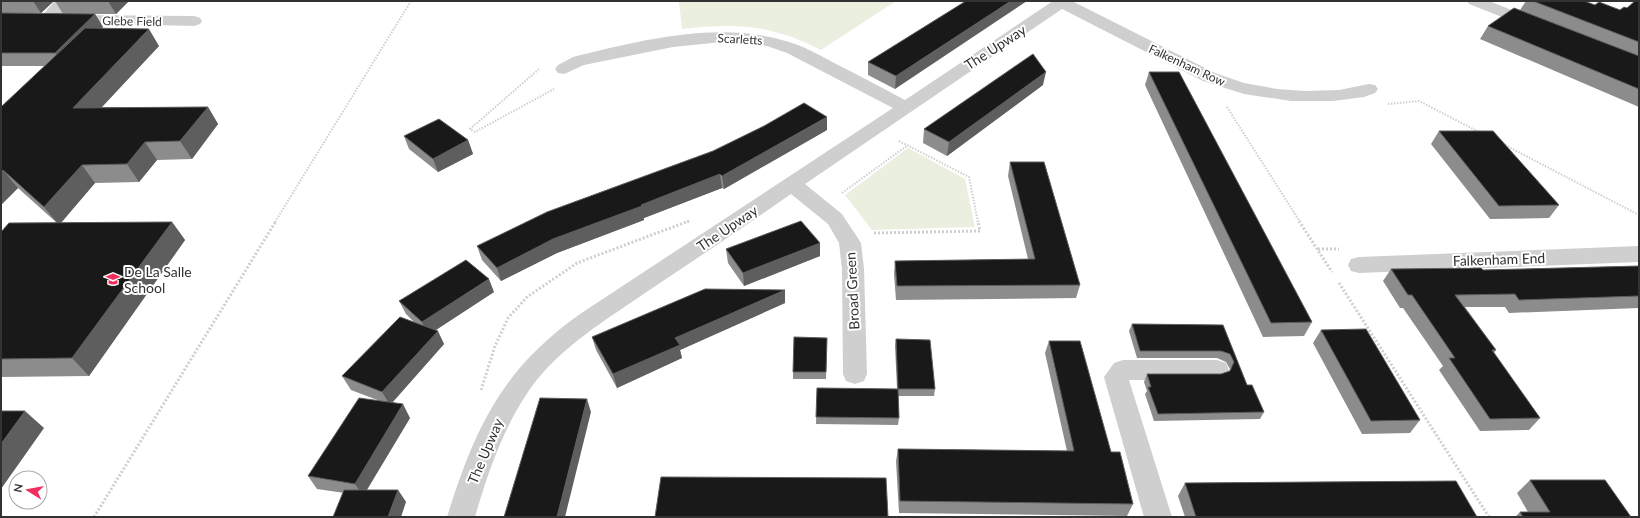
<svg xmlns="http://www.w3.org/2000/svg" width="1640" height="518" font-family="Lato,sans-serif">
<rect width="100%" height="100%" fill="#fff"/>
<!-- green -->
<g fill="#ebefe0">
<path d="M679,1H896L821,50C771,24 736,23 682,29Z"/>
<polygon points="908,148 965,179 975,227 872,230 845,195"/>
</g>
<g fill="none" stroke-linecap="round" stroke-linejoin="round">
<!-- path-far1 -->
<g stroke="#cfcfcf" stroke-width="2" stroke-dasharray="1.5 1.5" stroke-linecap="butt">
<polyline points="539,69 470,129 475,132 554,89"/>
<polyline points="1388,104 1419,101 1479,132"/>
<polyline points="1227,107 1300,222"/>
<polyline points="899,141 969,177 978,222"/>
<polyline points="1505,145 1639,215"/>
<polyline points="842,193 908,145"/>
<polyline points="275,222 411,1"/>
<polyline points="687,222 689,221"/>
</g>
<!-- path -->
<g stroke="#cfcfcf" stroke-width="3" stroke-dasharray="2 2" stroke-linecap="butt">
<polyline points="1299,221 1332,272"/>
<polyline points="874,233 980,231 978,221"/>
<polyline points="1318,249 1339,249"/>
<polyline points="1339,283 1489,517"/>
<polyline points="481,390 495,346 508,318 527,297 577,263 689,221"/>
<polyline points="94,517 276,221"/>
</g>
<!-- minor -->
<g fill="#cfcfcf" fill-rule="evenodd">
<path d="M55,1H72C65,11 54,27 40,23L38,20Z"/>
<path d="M1053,1H1072L1215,73L1244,83L1277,89L1305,91L1339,90L1369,84L1375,85L1378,89L1375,93L1364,97L1333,101H1291L1244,94L1203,81L1062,9L805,184L842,214L861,243L864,269L867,374L864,381L855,384L846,381L843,374L842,269L839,243L828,224L791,194C744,227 696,259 648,291C606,320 560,347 530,389C503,428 488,472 475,517H447C475,428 502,369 580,314L893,108L787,53L767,46L746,42H722L673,47L584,65L564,74L558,73L555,69L558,65L573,57C638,41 716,21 782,40C803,45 821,56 840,66C862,77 883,88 905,100Z"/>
<polygon points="70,15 194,16 200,18 202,21 200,24 194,26 64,23 62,20 64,17"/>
<polygon points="1639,246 1639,262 1359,273 1351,271 1348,265 1351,259 1359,257"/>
<polygon points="1123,360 1217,360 1226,363 1229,370 1226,377 1217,380 1129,380 1172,517 1144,517 1104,377 1114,363"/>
</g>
<!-- tertiary -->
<polygon fill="#cfcfcf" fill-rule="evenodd" points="1467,1 1489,1 1539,21 1541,24 1539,27 1533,29 1527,27 1469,4"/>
</g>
<!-- wall -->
<g fill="#8c8c8c">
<polygon points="1,1 54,1 41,13 95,14 103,27 101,29 159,46 102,107 208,107 218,124 192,159 157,160 139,182 95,183 61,223 172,222 185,240 89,376 1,377 1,232 57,223 18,188 1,205 1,107 45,66 1,66 1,13 34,13 1,13"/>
<polygon points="55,1 129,1 116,14 63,14"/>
<polygon points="966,1 895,89 868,75 868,62"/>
<polygon points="1526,1 1584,1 1595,5 1620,10 1627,8 1639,1 1639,107 1480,39 1488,26 1520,10"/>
<polygon points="1149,72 1312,322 1304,336 1263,337 1145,85"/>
<polygon points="1043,85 947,156 923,143 924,129"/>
<polygon points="827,130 724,189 722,188 644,218 644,220 557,253 501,281 482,260 477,246"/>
<polygon points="1439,131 1559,205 1549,218 1490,219 1431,144"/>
<polygon points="404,136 468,140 473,154 438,172 409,149"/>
<polygon points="1010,162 1080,285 1076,298 896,300 894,274 895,261 1028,259 1008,176"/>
<polygon points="820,243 820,256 744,286 728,263 726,249"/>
<polygon points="1639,266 1639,308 1509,313 1505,307 1465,307 1496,350 1494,353 1540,418 1529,430 1480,431 1439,370 1443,366 1403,308 1400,308 1383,281 1391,269 1483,270"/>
<polygon points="494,292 436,330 444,344 392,403 410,418 367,490 398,490 406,502 317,489 308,476 380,401 351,390 342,376 414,322 406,314 399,301"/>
<polygon points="785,303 680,350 682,358 617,388 596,350 592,337"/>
<polygon points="1132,324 1223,325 1247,385 1264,412 1260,419 1154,421 1145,394 1147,391 1144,382 1147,374 1221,374 1229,371 1230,369 1226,362 1217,358 1137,358 1129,331"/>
<polygon points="1321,330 1420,420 1410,433 1362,434 1313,343"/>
<polygon points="827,338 826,379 793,379 793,372"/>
<polygon points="896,339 935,389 934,396 898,396 899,418 898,425 816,424 817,388 897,389 895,346"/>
<polygon points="1049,341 1111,452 1133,504 1127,516 899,513 896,461 898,449 1067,451 1045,353"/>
<polygon points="1530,480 1631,517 1515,517 1520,512 1528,512 1517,493"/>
<polygon points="1185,483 1477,517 1185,517 1178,496"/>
</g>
<!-- shaded-wall -->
<g fill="#5e5e5e">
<polygon points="33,1 54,1 41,13"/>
<polygon points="108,1 129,1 116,14"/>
<polygon points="1011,1 1027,1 895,89 896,76"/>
<polygon points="95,14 103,27 64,66 55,53"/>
<polygon points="149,29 159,46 85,125 73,108"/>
<polygon points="1046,72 1043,85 947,156 949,142"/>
<polygon points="208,107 218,124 192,159 180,141"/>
<polygon points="827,117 827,130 724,189 722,176"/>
<polygon points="468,140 473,154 438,172 433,159"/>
<polygon points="145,142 157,160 139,182 127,164"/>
<polygon points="82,165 95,183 59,225 44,207"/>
<polygon points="3,170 18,188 1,205 1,172"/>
<polygon points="720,174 722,188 644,218 644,220 557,253 501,281 497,268 553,239"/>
<polygon points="172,222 185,240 89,376 72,358"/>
<polygon points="820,243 820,256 744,286 743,273"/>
<polygon points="489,279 494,292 428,335 422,322"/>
<polygon points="785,290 785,303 680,350 682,358 617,388 613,374 675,338"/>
<polygon points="438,331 444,344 390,405 382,392"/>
<polygon points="587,399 591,412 565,517 557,517"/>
<polygon points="403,404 410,418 363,496 355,484"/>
<polygon points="25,411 44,428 1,489 1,444"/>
<polygon points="398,490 406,502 401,517 388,517"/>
</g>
<!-- building -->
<g fill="#191919" stroke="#5e5e5e">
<polygon points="966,1 1011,1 896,76 868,62"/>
<polygon points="1533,1 1584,1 1595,5 1599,2 1620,10 1624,7 1627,8 1635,1 1639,1 1639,42"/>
<polygon points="1514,8 1639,56 1639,89 1488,26"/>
<polygon points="1,13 95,14 55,53 1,53"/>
<polygon points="85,28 149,29 73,108 208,107 180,141 145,142 127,164 82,165 44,207 3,170 1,172 1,107"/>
<polygon points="1033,54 1046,72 949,142 924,129"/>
<polygon points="1149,72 1179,72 1312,322 1271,323"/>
<polygon points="804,103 827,117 722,176 720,174 641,205 642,206 553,239 497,268 477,246 547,212 713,151 764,126"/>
<polygon points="439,119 468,140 433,159 404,136"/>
<polygon points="1439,131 1493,131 1559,205 1499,206"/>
<polygon points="1010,162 1044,162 1080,285 897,286 895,261 1035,259"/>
<polygon points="801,221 820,243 743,273 726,249"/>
<polygon points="172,222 72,358 1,359 1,232 9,223"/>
<polygon points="466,260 489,279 422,322 399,301"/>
<polygon points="1639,266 1639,296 1519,300 1515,294 1455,295 1496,350 1492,350 1540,418 1490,419 1449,358 1455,358 1412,295 1408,295 1391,269 1481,268 1483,270"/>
<polygon points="705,289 785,290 675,338 680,345 613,374 592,337"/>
<polygon points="400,317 438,331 382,392 342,376"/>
<polygon points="1132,324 1223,325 1247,385 1252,385 1264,412 1158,414 1148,387 1151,387 1147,374 1221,374 1230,371 1234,362 1230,354 1221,351 1140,351"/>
<polygon points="1366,329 1420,420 1371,421 1321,330"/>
<polygon points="794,337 827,338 826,372 793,372"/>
<polygon points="896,339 930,340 935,389 898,389"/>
<polygon points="1049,341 1080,341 1111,452 1120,452 1133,504 900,501 898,449 1074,451"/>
<polygon points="817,388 898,389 899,418 816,417"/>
<polygon points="359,398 403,404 355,484 308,476"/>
<polygon points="540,398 587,399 557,517 504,517"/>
<polygon points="1,411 25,411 1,444"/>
<polygon points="661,477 886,478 888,517 655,517"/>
<polygon points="1530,480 1605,480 1631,517 1523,517 1520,512 1550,512"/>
<polygon points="1456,481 1477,517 1196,517 1185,483"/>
<polygon points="344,490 398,490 388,517 333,517"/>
</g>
<!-- icons -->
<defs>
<symbol id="school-bare" viewBox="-9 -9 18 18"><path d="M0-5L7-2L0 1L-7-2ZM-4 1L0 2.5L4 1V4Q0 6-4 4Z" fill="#f22c5c" stroke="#fff" stroke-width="2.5" paint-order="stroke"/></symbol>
</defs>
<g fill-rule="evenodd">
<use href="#school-bare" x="103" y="269" width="20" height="20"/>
</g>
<g text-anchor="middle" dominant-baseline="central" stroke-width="4" stroke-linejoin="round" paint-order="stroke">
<!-- far-street labels -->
<g font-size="12" fill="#323232" stroke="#fff">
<text transform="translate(132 21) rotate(1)">Glebe Field</text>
<text transform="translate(740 39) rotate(3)">Scarletts</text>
<text transform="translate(1187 65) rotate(25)">Falkenham Row</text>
</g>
<!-- street labels -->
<g font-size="14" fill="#323232" stroke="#fff">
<text transform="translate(995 47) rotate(-33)">The Upway</text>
<text transform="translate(727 228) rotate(-34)">The Upway</text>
<text transform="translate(1499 259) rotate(-2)">Falkenham End</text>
<text transform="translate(852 291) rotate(-93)">Broad Green</text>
<text transform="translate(485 451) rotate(-67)">The Upway</text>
</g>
<!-- poi labels -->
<g font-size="14" fill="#323232" stroke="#fff" text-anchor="start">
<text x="124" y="271">De La Salle<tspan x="124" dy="16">School</tspan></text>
</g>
</g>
<!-- border -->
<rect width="1640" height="518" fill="none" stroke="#323232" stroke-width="4"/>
<!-- north arrow -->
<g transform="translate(28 490) rotate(281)"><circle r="19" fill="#ffffff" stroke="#adadad"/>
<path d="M0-3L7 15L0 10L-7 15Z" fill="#f22c5c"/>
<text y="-6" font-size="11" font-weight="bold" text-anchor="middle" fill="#323232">N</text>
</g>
</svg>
